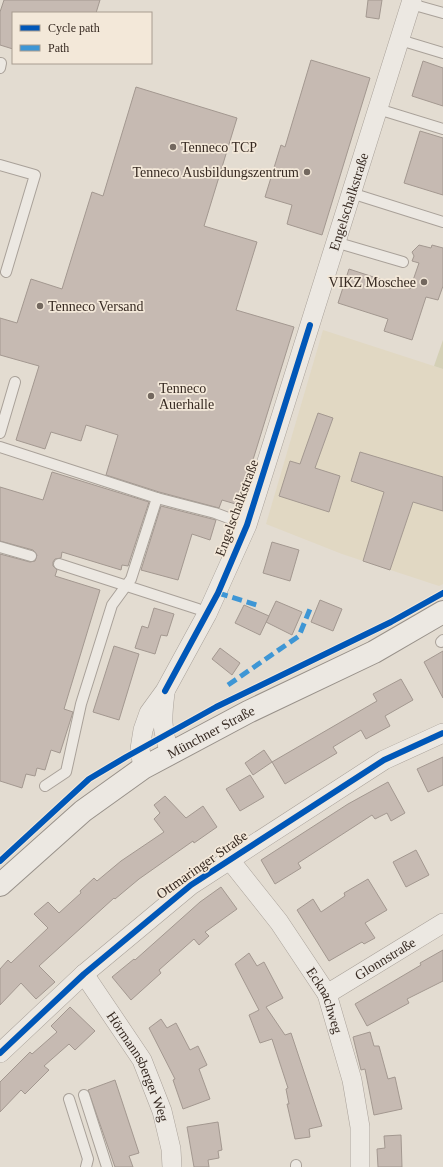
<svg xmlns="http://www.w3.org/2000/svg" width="443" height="1167" font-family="Georgia,serif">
<rect width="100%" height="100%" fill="#e3dcd1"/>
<!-- farmland -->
<polygon fill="#e1d8c3" points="323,330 443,369 443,584 439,586 342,554 266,524"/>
<!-- green -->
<polygon fill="#d4d0b6" points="443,340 443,369 434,366"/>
<!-- building -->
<g fill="#c6bab2" stroke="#a39890">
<polygon points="4,0 100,0 96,13 13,13 13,49 0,45 0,12"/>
<polygon points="368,0 382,0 379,19 366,17"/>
<polygon points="311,60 370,78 322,235 287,224 292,205 265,197 281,145 285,147"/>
<polygon points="423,61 443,68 443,106 412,96"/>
<polygon points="136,87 237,118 204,226 257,242 236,310 294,327 239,505 222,500 219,508 159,492 106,475 118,435 86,425 81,441 51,432 45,449 16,440 39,366 0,355 0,318 17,323 31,279 62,289 92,192 103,196"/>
<polygon points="420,131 443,138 443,195 404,183"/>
<polygon points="419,245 431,248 432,245 443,248 443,286 438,300 426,297 412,340 384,331 388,319 338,303 349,269 410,289 419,263 412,261 414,256 412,252"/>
<polygon points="318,413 333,418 315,468 340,476 329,512 279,496 290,461 300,464"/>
<polygon points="360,452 443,477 443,511 413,502 390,570 363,561 384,492 351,481"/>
<polygon points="52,472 149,502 128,566 122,565 121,570 62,552 61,558 55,559 53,562 53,566 57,570 55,576 100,590 64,709 73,712 60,753 51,750 45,770 37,768 35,776 26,774 22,788 0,781 0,554 30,562 35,561 37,555 33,550 0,541 0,487 43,500"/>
<polygon points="161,506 216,520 210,540 192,534 178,580 141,570"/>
<polygon points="272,542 299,550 290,581 263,573"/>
<polygon points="320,600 342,609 333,631 311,622"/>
<polygon points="276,601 302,612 292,635 266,622"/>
<polygon points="244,605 269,616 260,635 235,623"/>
<polygon points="154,608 174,614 167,636 161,635 155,654 135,648 142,626 148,628"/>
<polygon points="114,646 139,654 119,720 93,712"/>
<polygon points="220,648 240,663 232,675 212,659"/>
<polygon points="443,651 443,698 424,662"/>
<polygon points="401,679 413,700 385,716 390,726 366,739 361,730 333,747 337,753 285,784 272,762 377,701 373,694"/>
<polygon points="264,750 272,762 253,775 245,763"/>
<polygon points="443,757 443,785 428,792 417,769"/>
<polygon points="250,775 264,797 240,811 226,789"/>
<polygon points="388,782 405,813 391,821 387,813 375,819 372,815 298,863 301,868 275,884 261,860 348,804"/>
<polygon points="165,796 186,818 203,806 217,827 194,843 193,841 139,879 115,899 114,898 39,966 55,982 36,999 21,983 0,1005 0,969 8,960 11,963 48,928 34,914 48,902 59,913 81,893 80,891 94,878 97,881 121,861 164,832 154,819 160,813 154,805"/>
<polygon points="416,850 429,875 406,887 393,862"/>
<polygon points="368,879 387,910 365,923 375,938 364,944 362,942 329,961 297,910 313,899 321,912 345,896 344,893"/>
<polygon points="221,887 237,909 205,932 209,936 199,945 194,939 159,970 161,973 131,1000 112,977 134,959 135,960 200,902"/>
<polygon points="443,950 443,981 407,999 409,1003 367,1026 355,1004 421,965 420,963"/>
<polygon points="249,953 257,966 264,962 283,998 266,1007 285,1035 291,1033 322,1126 309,1129 310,1137 295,1139 287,1104 289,1104 286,1089 288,1088 272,1039 260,1043 249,1015 259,1010 235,964"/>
<polygon points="70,1007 95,1031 75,1050 69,1044 44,1066 49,1070 25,1094 21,1090 0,1112 0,1082 30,1052 32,1054 57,1032 51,1026"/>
<polygon points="161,1019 167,1028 176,1023 190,1050 198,1046 207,1065 199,1069 210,1099 183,1109 173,1080 175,1079 149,1028"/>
<polygon points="370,1032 374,1046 379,1046 388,1079 395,1077 402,1109 374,1115 365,1069 361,1070 353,1037"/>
<polygon points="115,1080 139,1153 129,1156 133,1167 115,1167 88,1090"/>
<polygon points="218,1122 222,1150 218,1151 219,1158 208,1160 209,1167 194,1167 187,1127"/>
<polygon points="401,1135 402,1167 378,1167 377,1149 385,1148 384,1136"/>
</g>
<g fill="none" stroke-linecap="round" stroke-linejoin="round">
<defs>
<g id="lane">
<polyline points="411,4 443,13"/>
<polyline points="400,40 443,53"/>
<polyline points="0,63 1,63 0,68"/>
<polyline points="378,109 443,129"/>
<polyline points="0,165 35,175 6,272"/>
<polyline points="351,193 443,222"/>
<polyline points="335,242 403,262"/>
<polyline points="0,433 15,382"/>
<polyline points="0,447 157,498 215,513 247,525"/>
<polyline points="0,547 31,556"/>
<polyline points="59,564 198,609 207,614"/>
<polyline points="441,642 443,640"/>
<polyline points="45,786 66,772 81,704 112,605 131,579 157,498"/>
<polyline points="84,1095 107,1167"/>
<polyline points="69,1099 88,1159 86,1167"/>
<polyline points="296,1165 296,1167"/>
</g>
<g id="street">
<path d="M165,693C162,717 161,729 170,752"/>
<path id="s1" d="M143,768L140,749L143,730L149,713L165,691L207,614L247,525L412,0"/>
<path id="s2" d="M229,859L279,922L327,994L352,1080L360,1127V1167"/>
<path id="s3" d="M84,974L142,1060L162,1111L171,1149L172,1167"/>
<path id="s4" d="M327,994L443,923"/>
<polyline points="0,1053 84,974 191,885 384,760 443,733"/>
</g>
<g id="secondary">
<path id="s5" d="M0,885L83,811L143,768L248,712L374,652L443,612"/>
</g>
</defs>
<!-- lane casing -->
<use href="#lane" stroke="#a9a199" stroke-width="12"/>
<!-- street casing -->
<use href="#street" stroke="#a9a199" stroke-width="20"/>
<!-- secondary casing -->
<use href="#secondary" stroke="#98918a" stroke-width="24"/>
<!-- lane -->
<use href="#lane" stroke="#ece8e2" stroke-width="10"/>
<!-- street -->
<use href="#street" stroke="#ece8e2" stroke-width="19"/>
<!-- secondary -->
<use href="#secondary" stroke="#ece8e2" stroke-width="22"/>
<!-- quiet -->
<g stroke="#3e96d5" stroke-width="5" stroke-dasharray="10 5" stroke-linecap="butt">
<polyline points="218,593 260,606"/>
<polyline points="228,685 299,636 310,609"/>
</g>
<defs>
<g id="cycleway">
<polyline points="165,691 218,593 247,525 310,325"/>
<polyline points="0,861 89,779 126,757 216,707 391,622 443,593"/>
<polyline points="0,1053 84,974 191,885 384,760 443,733"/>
</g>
</defs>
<!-- cycleway casing -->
<use href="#cycleway" stroke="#f3e8d9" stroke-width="8"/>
<!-- cycleway -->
<use href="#cycleway" stroke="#0057b8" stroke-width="6"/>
</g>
<!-- markers -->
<g fill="#73685f" stroke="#f3e8d9" stroke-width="1.5">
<circle cx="173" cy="147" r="4"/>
<circle cx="307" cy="172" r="4"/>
<circle cx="424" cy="282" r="4"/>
<circle cx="40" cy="306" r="4"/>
<circle cx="151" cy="396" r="4"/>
</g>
<g text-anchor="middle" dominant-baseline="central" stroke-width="3.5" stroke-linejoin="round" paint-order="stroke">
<!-- poi labels -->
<g font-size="14" fill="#372a22" stroke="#f3e8d9" text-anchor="start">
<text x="181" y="147">Tenneco TCP</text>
<text x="299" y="172" text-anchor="end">Tenneco Ausbildungszentrum</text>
<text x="416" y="282" text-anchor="end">VIKZ Moschee</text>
<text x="48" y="306">Tenneco Versand</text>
<text x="159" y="388">Tenneco<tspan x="159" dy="16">Auerhalle</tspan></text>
</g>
<!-- street labels -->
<g font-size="14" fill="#372a22" stroke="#f3e8d9">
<text stroke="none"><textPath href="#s1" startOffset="608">Engelschalkstraße</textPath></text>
<text transform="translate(237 508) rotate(-70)">Engelschalkstraße</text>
<text stroke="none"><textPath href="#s5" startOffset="262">Münchner Straße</textPath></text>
<text transform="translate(202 865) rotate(-35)">Ottmaringer Straße</text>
<text stroke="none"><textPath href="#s4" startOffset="68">Glonnstraße</textPath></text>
<text stroke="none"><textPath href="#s2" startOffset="172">Ecknachweg</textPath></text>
<text stroke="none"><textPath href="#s3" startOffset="108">Hörmannsberger Weg</textPath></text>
</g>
</g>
<!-- legend -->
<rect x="12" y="12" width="140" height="52" fill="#f3e8d9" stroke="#a89c90"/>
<rect x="20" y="25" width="20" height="6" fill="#0057b8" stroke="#a89c90"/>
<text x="48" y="32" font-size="12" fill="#372a22">Cycle path</text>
<rect x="20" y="45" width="20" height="6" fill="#3e96d5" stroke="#a89c90"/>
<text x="48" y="52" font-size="12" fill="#372a22">Path</text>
</svg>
